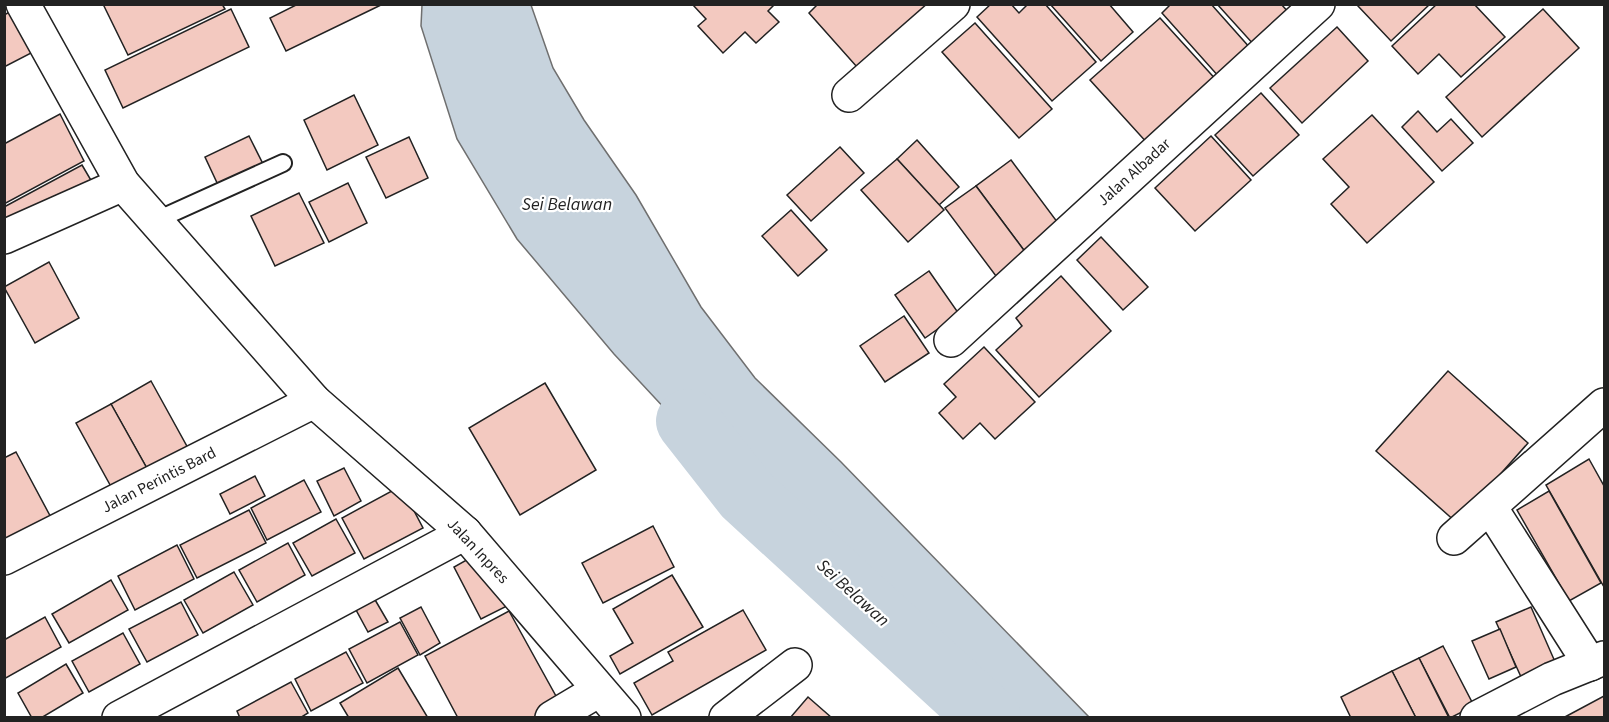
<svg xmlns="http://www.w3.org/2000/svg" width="1609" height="722" font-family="'Source Sans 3',sans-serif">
<rect width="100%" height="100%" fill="#fff"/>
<!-- water -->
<polygon fill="#c7d3dd" stroke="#6f6f6f" stroke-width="1.5" points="422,5 531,5 553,68 584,120 636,195 701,307 755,378 841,462 1089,717 976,717 891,625 834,570 735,484 614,354 517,239 457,139 421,26"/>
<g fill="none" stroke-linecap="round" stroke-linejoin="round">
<!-- river -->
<polyline stroke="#c7d3dd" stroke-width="64" points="688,421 746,495 989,718"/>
</g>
<!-- building -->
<g fill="#f3c9c0" stroke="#222" stroke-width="1.5">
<polygon points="103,4 222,4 225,9 128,55"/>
<polygon points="298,4 383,4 286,51 270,18"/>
<polygon points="775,4 768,11 779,22 756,43 745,32 723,53 698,26 706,19 693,5"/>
<polygon points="818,4 928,4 857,67 809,13"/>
<polygon points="991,4 1011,4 1019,13 1028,4 1045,4 1096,62 1052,101 977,17"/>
<polygon points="1050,4 1109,4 1133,32 1101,61"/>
<polygon points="1171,4 1211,4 1251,49 1220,78 1162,13"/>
<polygon points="1217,4 1281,4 1290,14 1255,46"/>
<polygon points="1360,4 1430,4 1391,41 1358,6"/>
<polygon points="1437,4 1474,4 1505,37 1461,77 1439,54 1418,74 1392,46"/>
<polygon points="15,9 37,50 4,67 4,15"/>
<polygon points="231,9 249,47 123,108 105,70"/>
<polygon points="1543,9 1579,48 1482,137 1446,97"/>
<polygon points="1160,18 1219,83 1149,145 1090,80"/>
<polygon points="975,23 1052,109 1019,138 942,52"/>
<polygon points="1337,27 1368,61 1302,123 1270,88"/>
<polygon points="1261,93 1299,135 1253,176 1215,135"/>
<polygon points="354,95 378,145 327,170 304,120"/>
<polygon points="1418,111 1437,132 1451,119 1473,143 1442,171 1402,127"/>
<polygon points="60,114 84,161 4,204 4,144"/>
<polygon points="1372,115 1434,182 1367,243 1331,204 1349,187 1323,159"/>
<polygon points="249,136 264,166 219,187 205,157"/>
<polygon points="1211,136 1251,180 1195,231 1155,188"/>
<polygon points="409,137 428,178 386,198 366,157"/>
<polygon points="917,140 959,187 939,205 897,159"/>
<polygon points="840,147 864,173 811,221 787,195"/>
<polygon points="897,159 944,210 908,242 861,190"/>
<polygon points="1011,160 1061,227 1026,253 976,186"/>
<polygon points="82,165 92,182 4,229 4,207"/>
<polygon points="348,183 367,223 329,242 309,202"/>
<polygon points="976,186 1026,253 996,276 945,208"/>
<polygon points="299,193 324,243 275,266 251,216"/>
<polygon points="791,210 827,250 798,276 762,236"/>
<polygon points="1101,237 1148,287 1123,310 1077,260"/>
<polygon points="49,262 79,318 35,343 4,287"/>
<polygon points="929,271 959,314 925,338 895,295"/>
<polygon points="1061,276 1111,331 1039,397 996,350 1022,326 1016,318"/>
<polygon points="904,316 929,353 885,382 860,346"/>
<polygon points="984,347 1035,402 995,439 980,423 963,439 939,413 956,397 944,384"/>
<polygon points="1448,371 1528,443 1457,523 1376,451"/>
<polygon points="151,381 189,450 149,472 111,404"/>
<polygon points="545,383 596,470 520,515 469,428"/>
<polygon points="111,404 149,472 114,492 76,423"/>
<polygon points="16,452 55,525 4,551 4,458"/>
<polygon points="1589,459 1604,486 1604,587 1546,485"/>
<polygon points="344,468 361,501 334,516 317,481"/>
<polygon points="255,476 265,496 230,514 220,494"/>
<polygon points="304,480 321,512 267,540 251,508"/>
<polygon points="401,486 423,528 364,559 342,518"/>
<polygon points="1549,491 1601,583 1569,601 1517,510"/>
<polygon points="249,510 266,543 197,578 180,545"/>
<polygon points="336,519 355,553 312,576 293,543"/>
<polygon points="653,526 674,567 603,603 582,563"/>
<polygon points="288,543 305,575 257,602 239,570"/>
<polygon points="177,545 194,579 135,610 118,576"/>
<polygon points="479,553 507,606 481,619 454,567"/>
<polygon points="234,572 253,605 203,633 184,600"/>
<polygon points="672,575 703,627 620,674 610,656 633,643 613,609"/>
<polygon points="111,580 128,610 69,643 52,614"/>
<polygon points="374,598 388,622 368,632 355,608"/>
<polygon points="181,602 198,635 147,662 129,629"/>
<polygon points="421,607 440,643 420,655 400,618"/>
<polygon points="1531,607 1556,664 1522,679 1496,622"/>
<polygon points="743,610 766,650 652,715 634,683 673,661 668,652"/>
<polygon points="509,611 562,707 542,718 458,718 425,656"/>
<polygon points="45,617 61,647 4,679 4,640"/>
<polygon points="400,622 418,655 367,683 349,649"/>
<polygon points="1500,629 1516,667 1489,679 1472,641"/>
<polygon points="123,633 140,664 89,692 72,661"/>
<polygon points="1443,646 1474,706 1450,718 1419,658"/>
<polygon points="346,652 363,683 311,711 295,679"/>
<polygon points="1419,658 1449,718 1416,718 1392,671"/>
<polygon points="66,664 83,693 41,718 32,718 18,693"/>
<polygon points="398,668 428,718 349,718 340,703"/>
<polygon points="1392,671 1416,718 1351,718 1341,697"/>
<polygon points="291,682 308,713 300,718 240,718 237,711"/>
<polygon points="1604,696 1604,718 1563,718"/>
<polygon points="808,697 832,718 790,718"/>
</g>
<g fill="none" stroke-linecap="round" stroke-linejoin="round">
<defs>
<polyline id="lane" points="157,220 283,163"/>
<g id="street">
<polyline points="849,95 953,4"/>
<polyline points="4,237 123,184"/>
<polyline points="951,340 1318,4"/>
<polyline points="1490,507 1590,664"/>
<polyline points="1454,538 1604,405"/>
<polyline points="119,718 465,533"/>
<polyline points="552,718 599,690"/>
<polyline points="726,718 795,665"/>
<polyline points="1477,718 1552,679 1604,658"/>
</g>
<g id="secondary">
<polyline points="23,4 123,184 314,401 465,533 624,718"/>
<polyline points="4,558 314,401"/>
</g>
</defs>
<!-- lane casing -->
<use href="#lane" stroke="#222" stroke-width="20"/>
<!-- street casing -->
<use href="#street" stroke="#222" stroke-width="36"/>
<!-- secondary casing -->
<use href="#secondary" stroke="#222" stroke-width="36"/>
<!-- lane -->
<use href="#lane" stroke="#fff" stroke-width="16"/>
<!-- street -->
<use href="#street" stroke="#fff" stroke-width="33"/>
<!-- secondary -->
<use href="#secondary" stroke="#fff" stroke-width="33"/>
</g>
<g text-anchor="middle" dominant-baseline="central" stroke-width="4.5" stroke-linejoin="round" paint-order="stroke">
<!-- street labels -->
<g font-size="16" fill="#222" stroke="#fff">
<text transform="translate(1134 172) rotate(-42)">Jalan Albadar</text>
<text transform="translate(159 480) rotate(-27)">Jalan Perintis Bard</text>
<text transform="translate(478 551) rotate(47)">Jalan Inpres</text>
</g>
<!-- water labels -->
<g font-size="18" font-style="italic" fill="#222" stroke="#fff">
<text x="567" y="204">Sei Belawan</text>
<text transform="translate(853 593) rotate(42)">Sei Belawan</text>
</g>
</g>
<!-- border -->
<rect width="1609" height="722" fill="none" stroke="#222222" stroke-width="12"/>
</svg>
